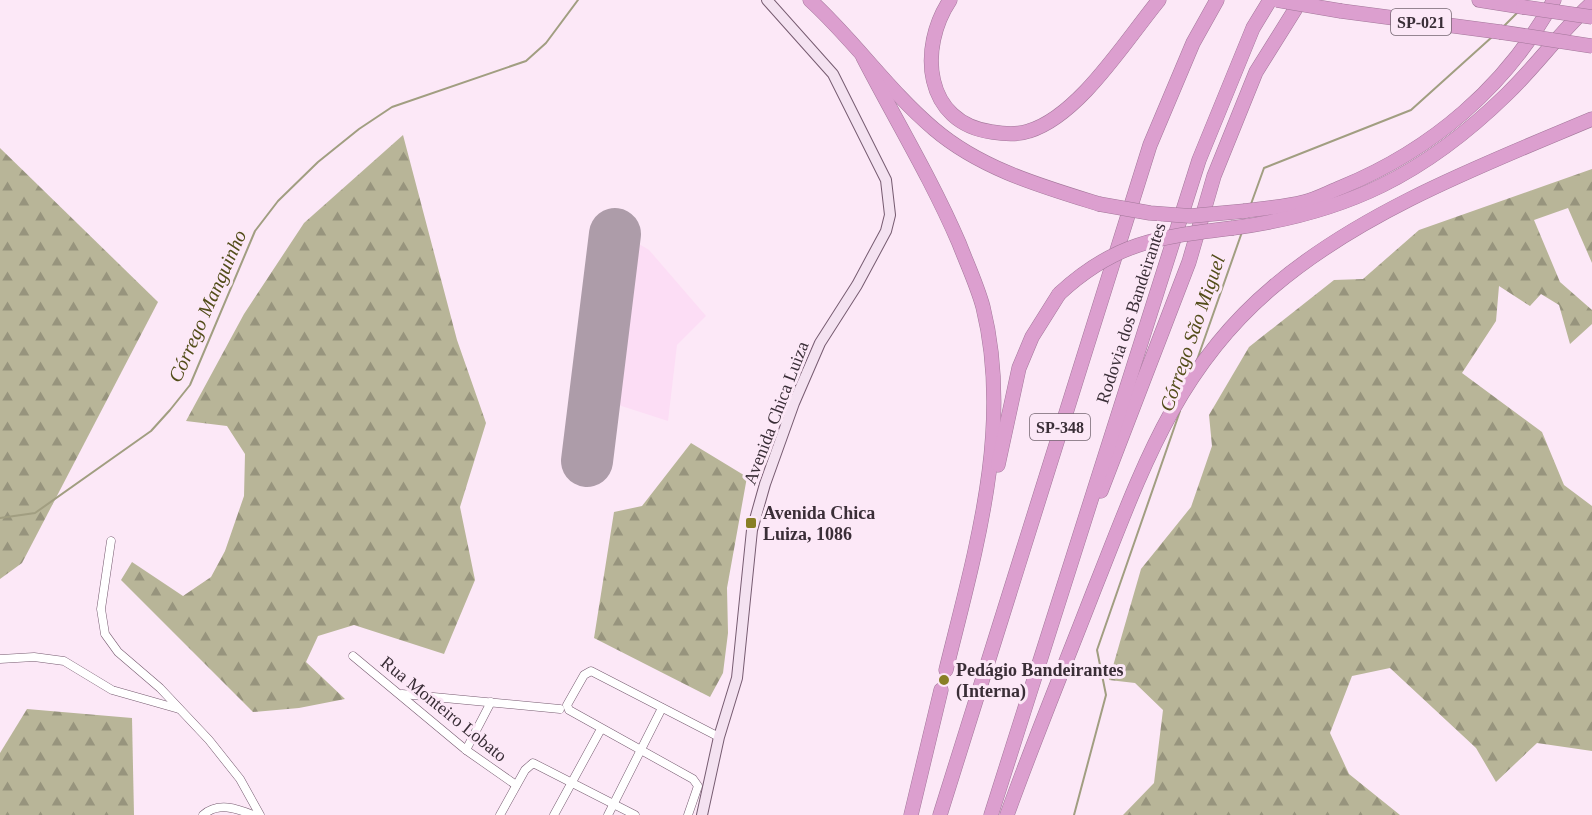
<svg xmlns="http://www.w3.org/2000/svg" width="1592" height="815" font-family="'Times New Roman',serif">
<defs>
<pattern id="forest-firs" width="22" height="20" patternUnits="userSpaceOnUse" patternTransform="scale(1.5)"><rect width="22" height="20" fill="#b8b598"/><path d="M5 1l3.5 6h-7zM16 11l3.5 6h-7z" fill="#97947d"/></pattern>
</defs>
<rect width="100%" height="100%" fill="#fce8f7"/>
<!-- built -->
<polygon fill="#fcddf5" points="604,233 626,236 649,250 706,316 677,345 668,421 606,401 597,462 576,461"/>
<!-- forest -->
<g fill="url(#forest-firs)">
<polygon points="403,135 457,340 486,423 460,507 475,580 444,654 354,625 318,636 306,662 345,699 299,708 253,712 121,580 132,562 183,596 211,577 225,551 244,496 245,454 227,426 186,421 244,314 304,223"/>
<polygon points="0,148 158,302 22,563 0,579"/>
<polygon points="1592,169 1592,263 1568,208 1534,220 1560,282 1592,310 1592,324 1570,344 1559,305 1541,294 1530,306 1499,286 1496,321 1462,373 1542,432 1564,485 1592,506 1592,751 1537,743 1496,782 1476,748 1390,668 1352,676 1330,733 1349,774 1400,815 1123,815 1154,783 1163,710 1135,683 1109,680 1141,569 1191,507 1212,446 1209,415 1249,347 1334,280 1363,279 1419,230"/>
<polygon points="691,443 747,477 727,588 728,633 723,673 710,697 594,638 614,512 642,506"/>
<polygon points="27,709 132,718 134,815 0,815 0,753"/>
</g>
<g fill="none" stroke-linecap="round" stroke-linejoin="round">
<!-- stream -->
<g stroke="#a19e81" stroke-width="2">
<polyline points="1503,27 1518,12"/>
<polyline points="1251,204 1264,168 1411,110 1492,37"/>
<polyline points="1197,360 1242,232"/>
<polyline points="0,518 35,513 151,431 170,410 190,385 255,231 278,201 318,162 359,129 392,107 526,61 546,43 578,0"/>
<polyline points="1074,815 1106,695 1097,650 1180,411"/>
</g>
<!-- runway -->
<polyline stroke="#ad9ca9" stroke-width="52" points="587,461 615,234"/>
<defs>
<g id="street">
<polyline points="111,541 101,609 105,634 118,652 160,688 209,740 240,779 260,815"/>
<polyline points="353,656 466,750 516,785"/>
<polyline points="0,659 34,657 64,661 112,690 179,709"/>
<polyline points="402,694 560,709"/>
<polyline points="466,750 491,702"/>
<path d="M203,815C218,802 236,808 253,815"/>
<polyline points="500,815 525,770 533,763 635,815"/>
<polyline points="554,815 601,729"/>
<polyline points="608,815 662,708"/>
<polyline points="688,815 698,786 693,779 569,710 567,705 584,675 591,671 719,737"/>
</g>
<polyline id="secondary" points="702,815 719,737 737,678 752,530 765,484 794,403 820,343 857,285 886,231 890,215 886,180 833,74 767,0"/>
<g id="highway">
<path d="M810,0C854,40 888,90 934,129C981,169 1041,186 1099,204"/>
<path d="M950,0C918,48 924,123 992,132C1004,134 1018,135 1029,131C1079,116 1126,40 1159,0"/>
<polyline points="1479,0 1523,7"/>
<polyline points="1341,11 1500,32"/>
<path d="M863,57C895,119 931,178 959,243C967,264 977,285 983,307C1013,428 975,552 946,670"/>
<path d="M1245,211C1264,208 1285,207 1304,202C1317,199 1329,192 1342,187C1432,150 1507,86 1554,0"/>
<path d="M1233,228C1347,213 1425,174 1507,94C1537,65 1561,31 1592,3"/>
<polyline points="998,465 1019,368 1032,337 1059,294"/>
<polyline points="1101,491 1189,262 1214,176 1256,72 1301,0"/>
<polyline points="911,815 941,690"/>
<polyline points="940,815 1150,145 1193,43 1217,0"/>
<polyline points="991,815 1199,160 1253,28 1270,0"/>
<path d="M1007,815C1034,740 1065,665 1094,590C1140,475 1174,370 1273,287C1362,211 1485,164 1592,119"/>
</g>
</defs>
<!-- street casing -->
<use href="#street" stroke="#765b70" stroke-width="9"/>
<!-- secondary casing -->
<use href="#secondary" stroke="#765b70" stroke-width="12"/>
<!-- highway casing -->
<use href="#highway" stroke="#a3779a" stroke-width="15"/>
<!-- street -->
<use href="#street" stroke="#fff" stroke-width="8"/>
<!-- secondary -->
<use href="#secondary" stroke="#f4e2f1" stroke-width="10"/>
<!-- highway -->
<use href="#highway" stroke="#dc9fcf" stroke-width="14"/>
<defs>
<g id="highway-bridge">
<polyline points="1277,0 1341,11"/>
<polyline points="1523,7 1592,17"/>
<polyline points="1500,32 1592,46"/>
<polyline points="1099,204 1150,213 1190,216 1245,211"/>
<path d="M1059,294C1116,241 1160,237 1233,228"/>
</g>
</defs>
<!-- highway-bridge casing -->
<use href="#highway-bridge" stroke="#a3779a" stroke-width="15" stroke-linecap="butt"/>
<!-- highway-bridge -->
<use href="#highway-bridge" stroke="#dc9fcf" stroke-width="14"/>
</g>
<!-- markers -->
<g fill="#887f25" stroke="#fce8f7" stroke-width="2">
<rect x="745" y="517" width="12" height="12" rx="3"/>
<circle cx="944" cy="680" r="6"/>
</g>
<g text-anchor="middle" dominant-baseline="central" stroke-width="6" stroke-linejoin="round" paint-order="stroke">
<!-- shield labels -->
<g fill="#fce8f7" stroke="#746671" stroke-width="1.5">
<rect x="1391" y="9" width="60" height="26" rx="4.5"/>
<rect x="1030" y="414" width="60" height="26" rx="4.5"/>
</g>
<g font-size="16" font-weight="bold" fill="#3a2e37">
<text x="1421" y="22">SP-021</text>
<text x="1060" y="427">SP-348</text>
</g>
<!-- street labels -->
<g font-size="18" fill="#3a2e37" stroke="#fce8f7">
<text transform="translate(1131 313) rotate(-72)">Rodovia dos Bandeirantes</text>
<text transform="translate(776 413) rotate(-69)">Avenida Chica Luiza</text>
<text transform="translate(444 709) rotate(39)">Rua Monteiro Lobato</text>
</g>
<!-- poi labels -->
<g font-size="18" font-weight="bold" fill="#3a2e37" stroke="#fce8f7" text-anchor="start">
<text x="763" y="513">Avenida Chica<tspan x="763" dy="21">Luiza, 1086</tspan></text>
<text x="956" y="670">Pedágio Bandeirantes<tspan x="956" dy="21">(Interna)</tspan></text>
</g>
<!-- water labels -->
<g font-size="20" font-style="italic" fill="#534d1a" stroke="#fce8f7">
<text transform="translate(207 306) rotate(-66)">Córrego Manguinho</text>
<text transform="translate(1192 333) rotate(-71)">Córrego São Miguel</text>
</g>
</g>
</svg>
